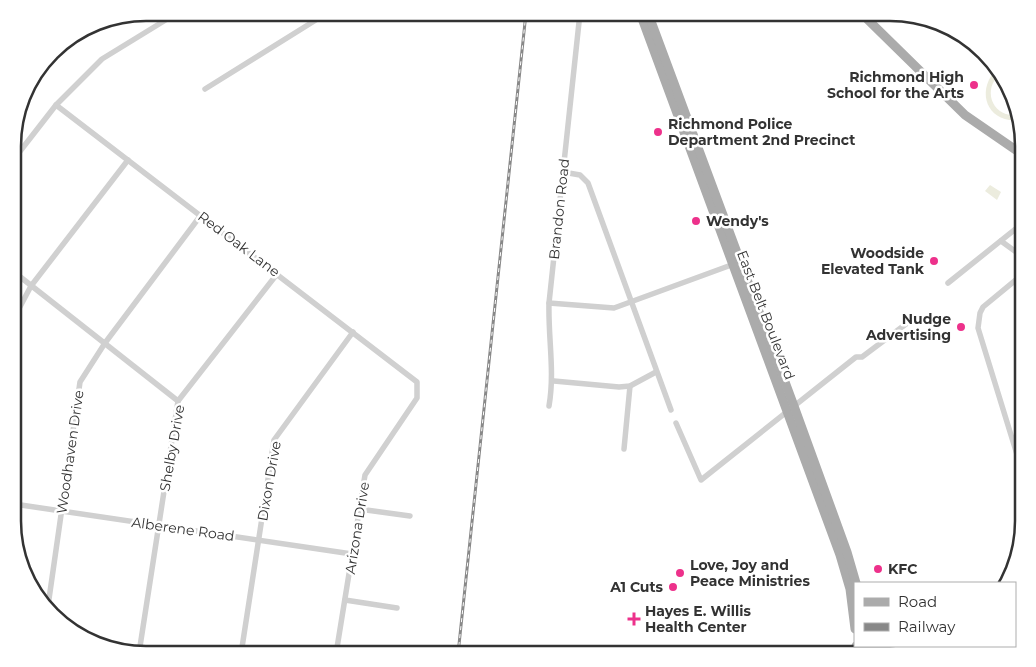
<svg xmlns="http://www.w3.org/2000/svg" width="1036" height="667" font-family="Montserrat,sans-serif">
<rect width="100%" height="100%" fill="#fff"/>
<!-- green -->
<g fill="#ececde">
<path d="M990,66H993L1000,74C982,89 992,117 1016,115L1018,120C989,123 976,94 994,72H991Z"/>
<polygon points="990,185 1001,192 997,200 985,191"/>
</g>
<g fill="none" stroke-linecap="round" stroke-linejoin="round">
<!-- street -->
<g stroke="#d0d0d0" stroke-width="5.5">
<polyline points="205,89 327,13"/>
<polyline points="56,105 417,382 417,398 365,475 336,654"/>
<polyline points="14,159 56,105 102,59 177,13"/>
<polyline points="563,172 580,175 588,183 671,410"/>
<polyline points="1001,241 1023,257"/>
<polyline points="14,272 178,401"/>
<polyline points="1023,274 983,307 980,313 978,328 1023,474"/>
<polyline points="948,283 1023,223"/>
<polyline points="549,303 614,308 734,264"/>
<polyline points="14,318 31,286 128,160"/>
<polyline points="554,381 619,387 630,386 656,372"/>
<path d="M549,406C555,371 548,338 549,303L580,13"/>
<polyline points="676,423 701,480 856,357 862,357 906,324"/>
<polyline points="624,449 630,386"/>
<polyline points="14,504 352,554"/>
<polyline points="359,509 410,516"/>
<polyline points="345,600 397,608"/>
<polyline points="48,606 80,382 105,343 201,215"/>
<polyline points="139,653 178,401 277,274"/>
<polyline points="241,654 274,440 353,332"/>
</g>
<!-- primary -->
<g stroke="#ababab" stroke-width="9">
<polyline points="640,13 840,555 850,589 855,629"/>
<polyline points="648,13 794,406 847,552 856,583"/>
<polyline points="861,13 965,115 1023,155"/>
<polyline points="856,646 856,654"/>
<polyline points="864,646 865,654"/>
</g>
<defs>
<polyline id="rail" points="458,654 526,13"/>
</defs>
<!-- rail casing -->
<use href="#rail" stroke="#888" stroke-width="3"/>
<!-- rail -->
<use href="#rail" stroke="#fff" stroke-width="1" stroke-dasharray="4" stroke-linecap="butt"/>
</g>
<!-- markers -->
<g fill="#ed318b" stroke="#fff" stroke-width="2">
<circle cx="974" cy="85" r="5"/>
<circle cx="658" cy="132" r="5"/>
<circle cx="696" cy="221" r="5"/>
<circle cx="934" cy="261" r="5"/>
<circle cx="961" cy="327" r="5"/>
<circle cx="878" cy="569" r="5"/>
<circle cx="680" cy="573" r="5"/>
<circle cx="673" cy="587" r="5"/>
<path d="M631.5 611.5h5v5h5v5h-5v5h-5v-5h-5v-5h5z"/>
</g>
<g text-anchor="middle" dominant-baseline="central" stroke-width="5" stroke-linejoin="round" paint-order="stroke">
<!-- poi labels -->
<g font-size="14" font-weight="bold" fill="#333" stroke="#fff" text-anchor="start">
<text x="964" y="77" text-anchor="end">Richmond High<tspan x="964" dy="16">School for the Arts</tspan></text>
<text x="668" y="124">Richmond Police<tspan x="668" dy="16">Department 2nd Precinct</tspan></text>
<text x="706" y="221">Wendy's</text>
<text x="924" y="253" text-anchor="end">Woodside<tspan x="924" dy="16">Elevated Tank</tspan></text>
<text x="951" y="319" text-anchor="end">Nudge<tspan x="951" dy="16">Advertising</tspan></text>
<text x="690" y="565">Love, Joy and<tspan x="690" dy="16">Peace Ministries</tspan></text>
<text x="888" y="569">KFC</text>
<text x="663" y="587" text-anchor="end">A1 Cuts</text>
<text x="645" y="611">Hayes E. Willis<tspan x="645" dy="16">Health Center</tspan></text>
</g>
<!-- street labels -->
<g font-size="14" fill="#333" stroke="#fff">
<text transform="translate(559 209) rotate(-84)">Brandon Road</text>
<text transform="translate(239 244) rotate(37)">Red Oak Lane</text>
<text transform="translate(766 315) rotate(69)">East Belt Boulevard</text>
<text transform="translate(172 448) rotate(-80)">Shelby Drive</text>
<text transform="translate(70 452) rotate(-82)">Woodhaven Drive</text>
<text transform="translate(269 481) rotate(-80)">Dixon Drive</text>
<text transform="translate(357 528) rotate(-81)">Arizona Drive</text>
<text transform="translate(183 529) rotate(8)">Alberene Road</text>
</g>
</g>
<!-- crop -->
<path d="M0 0H1036V667H0ZM146 21H890A125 125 0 0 1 1015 146V521A125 125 0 0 1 890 646H146A125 125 0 0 1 21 521V146A125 125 0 0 1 146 21Z" fill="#fff" fill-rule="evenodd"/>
<path fill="none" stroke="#333" stroke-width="2.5" d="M146 21H890A125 125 0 0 1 1015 146V521A125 125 0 0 1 890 646H146A125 125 0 0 1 21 521V146A125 125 0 0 1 146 21Z"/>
<!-- legend -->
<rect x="854" y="582" width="162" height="65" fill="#ffffff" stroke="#adadad"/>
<rect x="864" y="598" width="25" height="8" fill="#ababab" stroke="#adadad"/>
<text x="898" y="607" font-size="15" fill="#333333">Road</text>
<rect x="864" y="623" width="25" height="8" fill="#888888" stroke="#adadad"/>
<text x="898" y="632" font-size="15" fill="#333333">Railway</text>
</svg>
